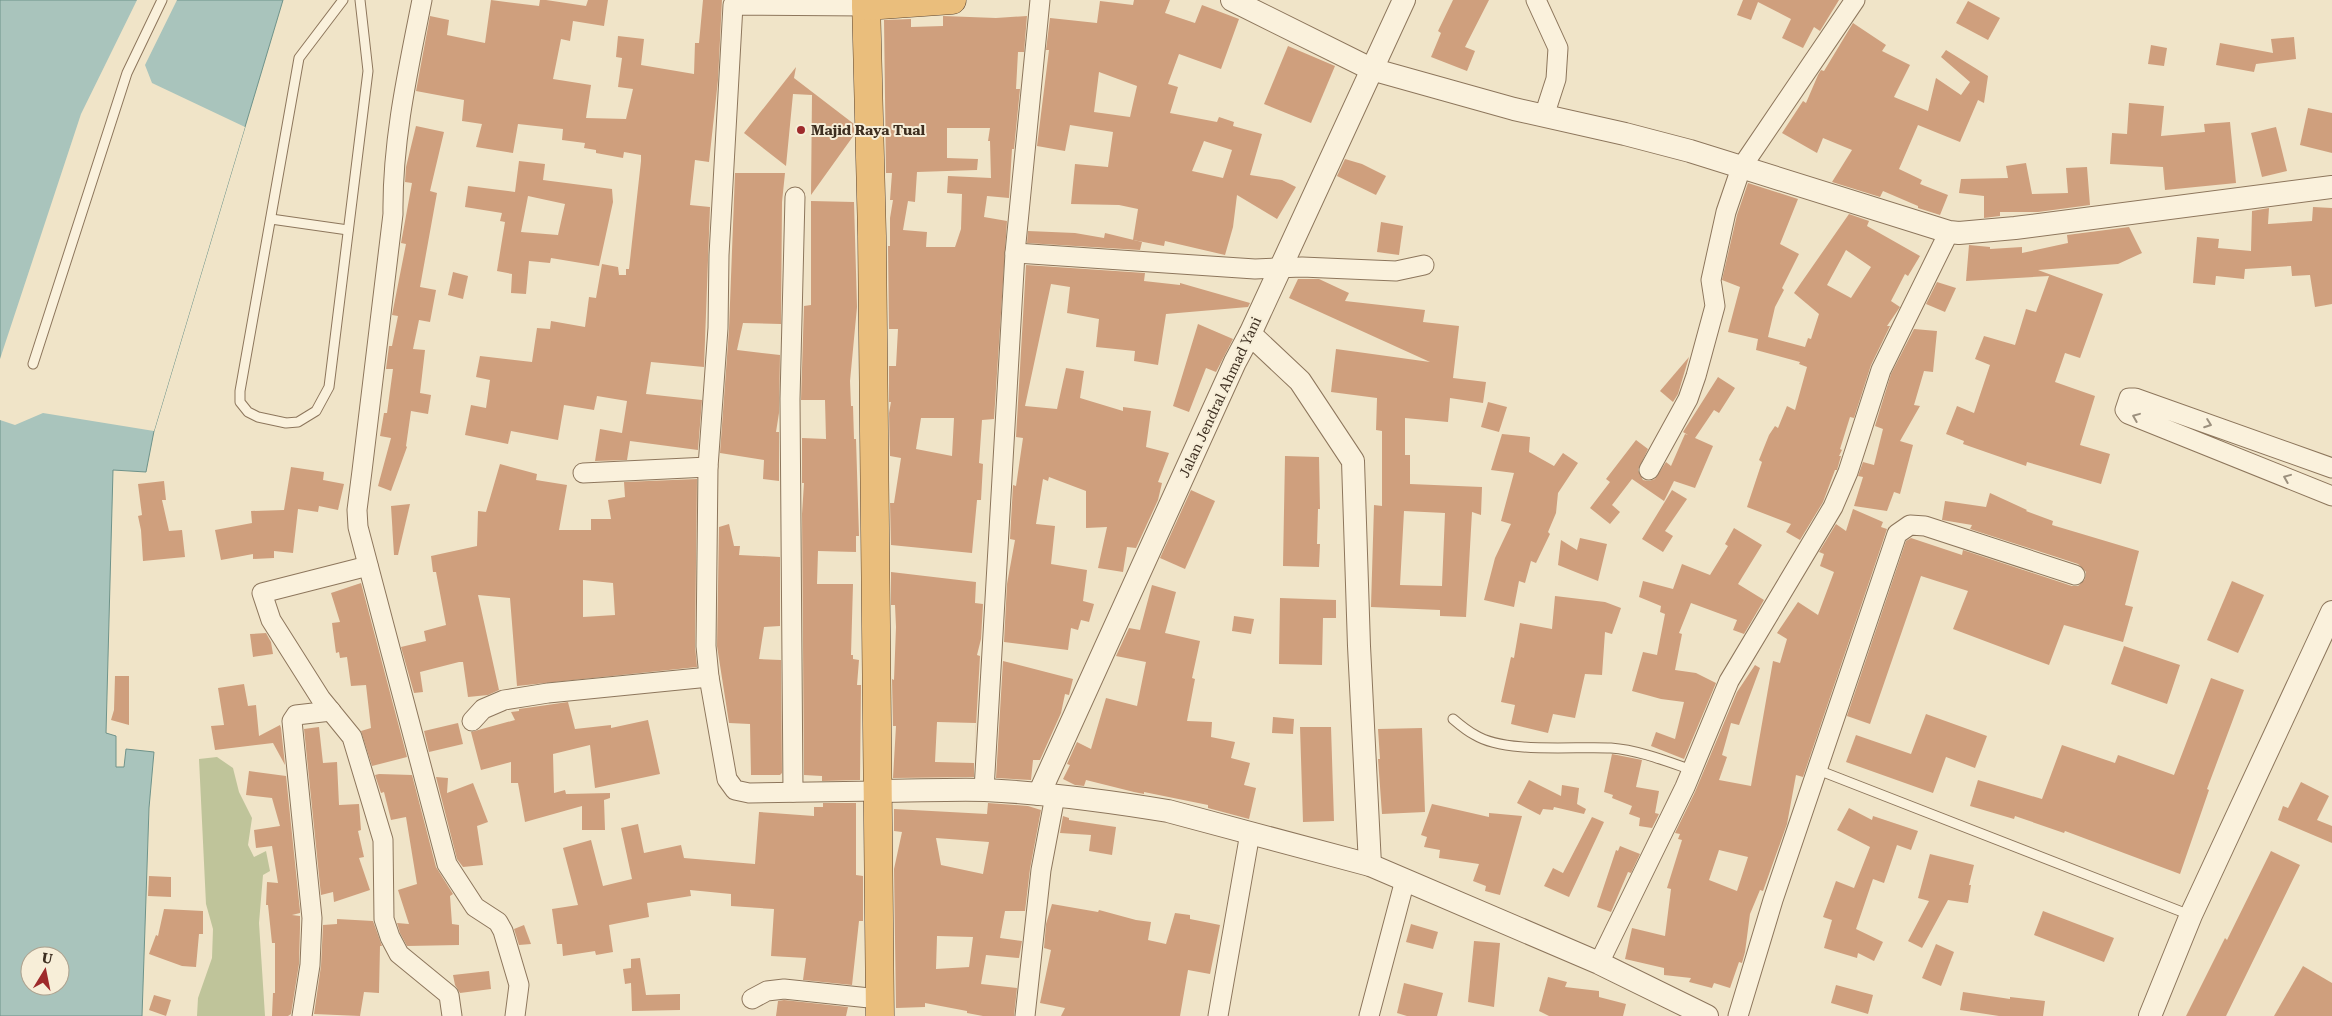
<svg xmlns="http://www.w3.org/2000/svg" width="2332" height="1016" font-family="'Roboto Serif',serif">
<rect width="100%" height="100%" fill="#f0e4c8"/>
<!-- cemetery -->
<polygon fill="#bfc49a" points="217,757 233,768 239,792 252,818 248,845 254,857 266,851 270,871 263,875 259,923 265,1016 197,1016 198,998 212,958 213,929 206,904 199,759"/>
<!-- water -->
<path fill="#a9c4bc" stroke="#6f938a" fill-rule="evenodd" d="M0,0H283L154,431L146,472L113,470L106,733L116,736V767H124L126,749L154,752L149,808L142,1016H0ZM30,956H60V986H30Z"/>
<!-- pier -->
<polygon fill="#f0e4c8" points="137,0 177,0 145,65 152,83 245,127 154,431 43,413 15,425 0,420 0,359 81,114"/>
<!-- building -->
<g fill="#cf9f7d" fill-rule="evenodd">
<polygon points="491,0 539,6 540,0 546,0 586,6 588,0 608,0 604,26 573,21 570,41 561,39 553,79 591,85 586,118 626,119 633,89 618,87 622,58 616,57 618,36 644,39 641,65 694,74 695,43 699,43 703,0 722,0 718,80 709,162 695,160 690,205 710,207 704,367 651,362 646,394 702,400 698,450 630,441 627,460 595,461 600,429 622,433 627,401 597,396 594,410 564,405 558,440 511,431 508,444 465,435 471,405 486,408 490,380 476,377 480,356 532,362 537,328 550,329 551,321 585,327 589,297 596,298 602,264 618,267 619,275 626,275 626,269 629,269 641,161 641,155 624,152 623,158 596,153 596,150 584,148 585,143 562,140 563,129 518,124 513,153 476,147 482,124 462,121 464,100 416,91 430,16 449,20 447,35 485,43"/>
<path d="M1134,0H1170L1165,13L1195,23L1202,5L1239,19L1221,69L1179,54L1168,84L1178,87L1170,113L1217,122L1219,117L1234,122L1233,126L1262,134L1250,175L1282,180L1296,187L1277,219L1237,195L1233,227L1225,255L1165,241L1164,246L1133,240L1138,209L1119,205L1071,204L1075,164L1108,167L1113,132L1070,125L1065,151L1037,146L1049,50H1046L1050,18L1097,23L1100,1L1133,5ZM1099,72L1137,86L1130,117L1094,112ZM1204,141L1232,150L1223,178L1192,171Z"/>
<polygon points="1453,0 1489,0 1465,47 1475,51 1467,71 1431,57 1441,33 1438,31"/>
<polygon points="1743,0 1839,0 1820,31 1814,27 1803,48 1782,38 1791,19 1758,2 1751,20 1737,15"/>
<polygon points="1968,1 2000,18 1988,40 1956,23"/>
<path d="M943,16L996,18L1027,16L1024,52H1018L1016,89H1020L1014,149H1012L1009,198L987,196L984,217L1007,221L994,419L982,420L979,463L983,464L981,500H977L972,553L891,545L890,503H894L901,458L890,456L889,413L891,402H889V366H896L898,329H889L888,246H890V218L893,200H890L892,173H886L884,20L911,19V27L943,26ZM947,128H990L988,141H990L991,178L948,176L947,193L962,194L961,229L955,247H926L927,232L903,230L908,201L915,202L917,172L977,170L978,159L947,158ZM921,418H954L952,456L916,449Z"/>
<polygon points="1853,23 1886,45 1882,51 1910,65 1894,97 1928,111 1936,78 1961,95 1970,82 1941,57 1946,50 1988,76 1984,103 1978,100 1960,142 1918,125 1899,169 1922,180 1920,184 1948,195 1940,215 1918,208 1918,206 1883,191 1880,197 1832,182 1852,150 1823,138 1817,153 1782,133 1803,101 1806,103 1818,75 1821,70 1824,71"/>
<polygon points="2294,37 2296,59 2256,64 2254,72 2216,65 2220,43 2273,53 2271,39"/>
<polygon points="2151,45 2167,48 2164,66 2148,64"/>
<polygon points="1288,46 1335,66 1311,123 1264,104"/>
<polygon points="796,67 794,78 854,124 854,135 811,195 812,95 793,94 786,166 744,133"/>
<polygon points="2129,103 2164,106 2161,136 2205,132 2204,124 2230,122 2236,183 2165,190 2163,167 2110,164 2112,133 2127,134"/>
<polygon points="2308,108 2332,113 2332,153 2300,145"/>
<polygon points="416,126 444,132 430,191 437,193 420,287 436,290 430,322 419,320 413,349 425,350 420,393 431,395 428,414 411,411 406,446 407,447 391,491 378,486 391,438 380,436 384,413 387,413 393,369 386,369 389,346 392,346 398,316 392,315 406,244 401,243 412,183 405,182 406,167"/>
<polygon points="2276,127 2287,171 2262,177 2251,133"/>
<polygon points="1345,159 1362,164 1386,176 1376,195 1337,176"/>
<path d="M519,161L545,164L543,180L612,189L613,202L599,266L551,258L550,263L529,261L526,294L511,293L512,274L497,271L505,222L500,221L502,213L465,207L468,186L515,192ZM528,196L565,204L558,235L521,232Z"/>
<polygon points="2026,163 2032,194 2068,193 2066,168 2087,167 2090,205 2038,212 2000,212 2000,216 1984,218 1984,196 1959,193 1961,179 2008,178 2006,166"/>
<polygon points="735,173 785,173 782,202 781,324 743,323 737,350 780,355 779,413 776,432 779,432 779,481 763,479 764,460 720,453 729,329"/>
<path d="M1748,183L1798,199L1780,244L1799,254L1782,288L1784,290L1775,307L1768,337L1805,347L1808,338L1811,339L1819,314L1794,293L1849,214L1869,221L1867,226L1920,256L1908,276L1905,274L1891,301L1900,307L1887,326H1890L1871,365L1854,418L1850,417L1840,449L1842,450L1839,456H1841L1837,470H1835L1823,502L1800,540L1786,532L1791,524L1747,507L1762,462L1759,460L1769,435L1775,426L1778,428L1787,406L1795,410L1807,367L1799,364L1800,362L1756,350L1758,339L1728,332L1740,287L1722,280L1737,215ZM1846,250L1871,267L1851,298L1827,285Z"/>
<polygon points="811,201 854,202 857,307 850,381 851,406 853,406 854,439 856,439 859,536 856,536 856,552 818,551 817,584 853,584 851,655 853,655 853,659 859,660 857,685 861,685 860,780 822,781 822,776 804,775 802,514 804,483 802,483 802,438 826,439 825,400 801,400 804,306 811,305"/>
<polygon points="2313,207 2332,208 2332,304 2315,307 2310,275 2292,276 2291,266 2245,269 2244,279 2216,276 2215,285 2193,283 2197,237 2219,239 2218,248 2251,251 2252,211 2269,208 2268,224 2312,221"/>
<polygon points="1381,222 1403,226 1399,255 1377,252"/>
<polygon points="2129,227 2142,253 2118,264 2038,270 2103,294 2080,358 2065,353 2055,382 2095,396 2080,445 2110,454 2101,484 2027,462 2026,466 1963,444 1964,441 1946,434 1957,406 1974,413 1990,365 1975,359 1984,336 2015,345 2026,309 2036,312 2049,276 1966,281 1969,245 1990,247 1990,249 2022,247 2022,253 2068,243 2067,235"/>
<polygon points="1028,231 1075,233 1104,238 1105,233 1142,242 1140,250 1027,243"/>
<polygon points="1026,265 1145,273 1144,281 1180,285 1180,283 1250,303 1248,307 1166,314 1158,365 1134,361 1135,351 1096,347 1099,319 1067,313 1070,287 1051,284 1025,406 1057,409 1066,368 1084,371 1080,398 1123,411 1123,407 1151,411 1146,447 1169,453 1158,482 1162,483 1158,500 1136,548 1127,547 1123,572 1098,568 1107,527 1086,528 1086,491 1049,477 1048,481 1043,479 1036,524 1055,526 1051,564 1087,570 1083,601 1094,604 1089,622 1081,620 1078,630 1071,628 1068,650 1004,642 1007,584 1015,540 1010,539 1013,485 1016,486 1023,438 1016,437"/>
<polygon points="453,272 468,276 463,299 448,295"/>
<path d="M1298,279H1319L1349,293L1345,301L1425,310L1423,322L1459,326L1453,378L1486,382L1483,403L1450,398L1448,422L1405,418V455H1410V484L1482,487L1481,515L1472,512L1466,617L1440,616V610L1371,607L1374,505L1382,506V431L1376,430L1377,398L1331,392L1336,349L1430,362L1289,298ZM1404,511L1445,513L1442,586L1400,585Z"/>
<polygon points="1937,282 1956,288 1945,312 1926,304"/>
<polygon points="1198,324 1233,339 1216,372 1206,368 1189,412 1173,406"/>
<polygon points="1914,329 1937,331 1933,372 1924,371 1914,405 1920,406 1900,441 1913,445 1900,494 1894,492 1887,511 1854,506 1863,477 1858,476 1863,462 1874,465 1883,429 1875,426 1891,374"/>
<polygon points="1689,357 1678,394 1673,402 1660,391"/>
<polygon points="1718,377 1735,388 1719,413 1714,410 1695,438 1713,446 1695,488 1674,481 1664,501 1632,479 1612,505 1620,512 1610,524 1590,508 1610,482 1606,479 1636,440 1648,449 1638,470 1643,480 1649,481 1655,479 1666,462 1671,466 1685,434 1688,435 1683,432"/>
<polygon points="1488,402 1507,407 1499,432 1481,427"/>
<polygon points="1502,434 1530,437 1529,452 1554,466 1563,453 1578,463 1558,493 1556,513 1548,532 1550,534 1536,563 1531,561 1525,583 1519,581 1514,607 1484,600 1495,558 1511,524 1501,521 1514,473 1491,470"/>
<polygon points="1285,456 1319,457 1320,509 1318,509 1317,544 1320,544 1319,567 1283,566"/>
<path d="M500,464L537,474L536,480L567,485L559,530H591V519H611L608,500L625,497L624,482L697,479L695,646L697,667L517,686L510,598L478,595L499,690L488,695L468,697L463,662H459L420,672L423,692L414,693L401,647L426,641L424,631L446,625L436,572H433L431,556L477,546L478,511L486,512ZM583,580L613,583L615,615L583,617Z"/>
<polygon points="291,467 324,472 323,480 344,484 338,510 319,506 318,512 298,509 293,553 274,551 274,558 253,559 253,554 221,560 215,530 252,523 251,511 284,510"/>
<polygon points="164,481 166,500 162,500 169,531 182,530 185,557 143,561 141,530 138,516 142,515 138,484"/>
<polygon points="1191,490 1215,501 1185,569 1160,558"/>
<polygon points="1672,490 1687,499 1665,531 1673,536 1663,552 1642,539"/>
<polygon points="1990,493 2027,510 2026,511 2053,521 2052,525 2139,551 2125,605 2133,607 2123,642 2064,625 2049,665 1953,629 1968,591 1921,576 1870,724 1847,716 1906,541 1911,538 1962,555 1963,550 2072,586 2078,586 2085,579 2086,572 2078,564 1970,529 1972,525 1942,520 1945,501 1986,507"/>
<polygon points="410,504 398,555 394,555 391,506"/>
<path d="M1853,509L1883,522L1881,527L1887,529L1803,777L1796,775L1787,824L1763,891L1760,890L1750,914L1745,952L1742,963L1739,962L1730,988L1714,983L1712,988L1689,982L1691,978L1664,975V968L1625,959L1632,928L1665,936L1671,889L1667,888L1682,840L1678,839L1680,834L1675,833L1695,792L1737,692L1755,665L1760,668L1739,725L1731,723L1722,755L1727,757L1719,780L1751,786L1773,661L1780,663L1787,639L1777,633L1798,602L1818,615L1834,572L1820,566L1824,554L1819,552L1836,524L1846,531ZM1719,850L1748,857L1737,891L1709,880Z"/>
<polygon points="729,524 734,546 740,546 739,555 780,557 780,626 764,627 759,659 781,660 782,773 780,775 751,775 750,724 729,723 717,646 719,527"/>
<polygon points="1734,528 1762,545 1738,584 1764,600 1744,634 1733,630 1737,620 1691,603 1679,633 1682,634 1675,670 1696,673 1716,683 1684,759 1651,746 1656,732 1675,739 1684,702 1661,699 1632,691 1643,652 1657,655 1665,614 1660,612 1661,606 1639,597 1643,581 1673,589 1682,564 1710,575 1728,546 1725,544"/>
<polygon points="1580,538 1607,544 1598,581 1558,565 1561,540 1577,550"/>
<polygon points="891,572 976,582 975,603 983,604 981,639 977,655 980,656 974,761 976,723 937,722 935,762 974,763 974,777 893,778 896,726 893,726 892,679 894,680 896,627 895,605 891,605"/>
<polygon points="2232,581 2264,595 2238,653 2207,640"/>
<polygon points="361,583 407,757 372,766 361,731 371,728 366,685 351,686 347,657 340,658 339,652 336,653 332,623 340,622 331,593"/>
<polygon points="1152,585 1176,592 1165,633 1200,641 1192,678 1195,679 1187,721 1212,722 1211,737 1235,742 1231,758 1250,763 1244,785 1256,788 1249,819 1208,808 1208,805 1144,792 1144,794 1134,792 1086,780 1084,786 1075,785 1063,779 1070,765 1067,764 1077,742 1091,749 1106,698 1137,706 1146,662 1116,656 1129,628 1140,630"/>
<polygon points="1555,596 1605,602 1621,608 1612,634 1605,632 1602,675 1585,674 1575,718 1553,714 1548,733 1511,724 1515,705 1501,702 1511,657 1514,658 1520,623 1552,629"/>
<polygon points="1280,598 1336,600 1336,618 1323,618 1322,665 1279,664"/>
<polygon points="1234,616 1254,619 1251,634 1232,631"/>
<polygon points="266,633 271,642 273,654 253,657 250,634"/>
<polygon points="2124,646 2180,665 2167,704 2111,684"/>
<polygon points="1003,661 1073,679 1069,695 1065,694 1061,713 1040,760 1033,760 1031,780 996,778"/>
<polygon points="115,676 129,676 129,725 111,720 114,710"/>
<polygon points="2211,678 2244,690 2207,789 2209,790 2180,874 2065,831 2064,833 2015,816 2014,819 1970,806 1978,780 2042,799 2062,745 2115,763 2118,755 2174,775"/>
<polygon points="244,684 248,706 256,705 259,736 280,725 281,728 285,765 273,743 215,750 211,726 224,725 218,688"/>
<polygon points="568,702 575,729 611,725 611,728 648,720 660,774 595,788 590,745 553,754 554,793 565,790 566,794 610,793 610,798 604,800 605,830 582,830 582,806 525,822 518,783 511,783 511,762 481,770 471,732 515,720 511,712 519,711 519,709"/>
<polygon points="1926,714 1987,736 1975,768 1946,757 1933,793 1846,762 1856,735 1911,754"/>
<polygon points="1273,717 1294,719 1293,734 1272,733"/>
<polygon points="458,723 463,744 429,752 424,731"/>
<polygon points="319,727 323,763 337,762 339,805 359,804 361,830 358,831 364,857 359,858 370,890 334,902 333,892 321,895 304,729"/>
<polygon points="1300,727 1331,727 1334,821 1303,822"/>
<polygon points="1422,728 1425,812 1382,814 1378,759 1380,759 1378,729"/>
<polygon points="1612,754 1642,760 1636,787 1659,791 1655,813 1659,814 1652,828 1639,826 1640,818 1629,814 1632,806 1612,798 1613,795 1604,792"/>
<polygon points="249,771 286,776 300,911 300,913 292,915 300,916 300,928 299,964 291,1014 288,1016 272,1016 273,993 275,993 275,943 272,943 268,905 266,905 267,882 278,883 272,846 256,848 254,830 280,826 272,798 246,795"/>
<polygon points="379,774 412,775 436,867 453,894 450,896 452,924 459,925 459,945 407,946 400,933 397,923 409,924 398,890 417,884 406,817 391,820 384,792 381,793 375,775"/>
<polygon points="436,777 448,778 447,793 473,783 488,822 477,826 483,865 463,867 457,859"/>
<polygon points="1529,780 1561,796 1562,785 1579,788 1577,804 1586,809 1584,814 1554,807 1553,810 1543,809 1540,815 1517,803"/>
<polygon points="2301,782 2329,796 2317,820 2332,826 2332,843 2278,820 2283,806 2288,808"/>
<polygon points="823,803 856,803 856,875 863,876 863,921 859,921 852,985 803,980 806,958 771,956 774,909 731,906 731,894 690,890 691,896 647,903 649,917 609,925 613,952 596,955 595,951 563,956 562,944 557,944 552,909 578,905 563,848 591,840 603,886 632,879 621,828 638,824 644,853 681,845 684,858 755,864 759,812 814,816 814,807 823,807"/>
<path d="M988,803L1028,806L1041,810L1030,869L1025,911H1005L1000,938L1022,941L1019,958L986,955L981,984L1017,988L1014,1016H983L967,1013V1011L925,1003V1007L896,1008L894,869L902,832L894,831V809L987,814ZM936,838L989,842L983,874L941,865ZM937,936L973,937L969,967L936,969Z"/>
<polygon points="1432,804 1489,817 1489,813 1522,816 1500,895 1485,891 1486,886 1473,881 1479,864 1439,858 1440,850 1424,847 1427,837 1421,835"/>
<polygon points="1849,808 1872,820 1873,816 1918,831 1911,850 1897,845 1884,883 1873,879 1856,929 1883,942 1874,961 1858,953 1857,958 1824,948 1832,920 1823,917 1836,881 1854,888 1870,847 1837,830"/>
<polygon points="1063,816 1069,818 1069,820 1116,827 1112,855 1089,851 1091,835 1060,833"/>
<polygon points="1592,817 1604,822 1569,897 1544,886 1553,868 1563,873"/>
<polygon points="1620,846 1640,854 1631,873 1628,872 1611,912 1597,907 1616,850 1618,851"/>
<polygon points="2271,851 2300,865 2226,1016 2186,1016 2225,938 2227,940"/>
<polygon points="1930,854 1974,865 1969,885 1971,885 1968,903 1948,900 1922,948 1908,941 1929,901 1918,898"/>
<polygon points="149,876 171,877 171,897 148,896"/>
<polygon points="1052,904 1098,912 1099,910 1136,920 1151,922 1148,940 1166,944 1175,913 1190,915 1190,919 1220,925 1210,974 1188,970 1180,1016 1061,1016 1065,1008 1040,1003 1051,950 1044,948 1046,924"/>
<polygon points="164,909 203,911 203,934 199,934 196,967 182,966 149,954 156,935 158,936"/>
<polygon points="2043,911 2114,938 2104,962 2034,935"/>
<polygon points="337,919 373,921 382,946 380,946 379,993 364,992 360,1016 314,1014 321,966 323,925 337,924"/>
<polygon points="1411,924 1438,932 1433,949 1406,942"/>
<polygon points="524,925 531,944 519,945 514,929"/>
<polygon points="1474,941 1500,943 1494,1007 1468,1002"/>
<polygon points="1936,944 1954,952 1941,986 1922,978"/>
<polygon points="640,958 646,995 680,994 680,1010 632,1011 631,983 625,984 623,969 631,968 631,959"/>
<polygon points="2303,966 2332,983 2332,1016 2274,1016"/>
<polygon points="489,971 491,989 460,993 455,985 453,975"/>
<polygon points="1548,977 1567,982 1565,987 1599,991 1599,997 1626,1004 1623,1016 1549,1016 1539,1011"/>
<polygon points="1404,983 1443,993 1437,1016 1407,1016 1397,1013"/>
<polygon points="1836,985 1873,995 1868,1014 1831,1003"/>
<polygon points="1963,992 2010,999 2010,997 2045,1001 2043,1016 1999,1016 1960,1010"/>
<polygon points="154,995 171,1000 166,1016 149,1010"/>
<polygon points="784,1000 848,1007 846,1016 776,1016 778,1001"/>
</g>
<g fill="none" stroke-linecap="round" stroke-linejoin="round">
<defs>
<g id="service">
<polyline points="343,0 299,58 240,391 240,402 248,412 258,417 286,423 298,422 316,411 329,387 368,71 360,0"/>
<polyline points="271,219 348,230"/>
<polyline points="33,364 127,73 162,0"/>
<path d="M1453,719C1460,725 1467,731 1475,735C1506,754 1574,746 1611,748C1638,750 1666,761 1692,770"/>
<polyline points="1818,770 2190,915"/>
</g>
<g id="minor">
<path d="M422,0C408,70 392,142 393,214L362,471L357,510L358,527L447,864L475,907L498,922L503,931L519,985L515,1016"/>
<polyline points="1536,0 1558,48 1556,79 1544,116"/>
<polyline points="866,6 733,5 719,255 718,328 708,467 706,646 709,677 727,779 735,790 749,793 878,791"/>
<polyline points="1015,253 1255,269 1302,267 1396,271 1424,265"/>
<polyline points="2332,468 2135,398 2129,398 2125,410 2128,414 2332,496"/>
<polyline points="1649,470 1688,399 1696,376 1715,306 1711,280 1726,212 1741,168 1855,0"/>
<polyline points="583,473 708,467"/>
<polyline points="368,566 262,593 271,620 321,699 352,737 383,840 384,919 390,937 399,954 449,995 452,1016"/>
<polyline points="472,721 483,709 504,700 548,693 709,677"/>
<polyline points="984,790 1015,253 1040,0"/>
<polyline points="793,792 790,399 795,197"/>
<polyline points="1599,963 1685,787 1729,681 1833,507 1848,472 1881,370 1949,232"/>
<polyline points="752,999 767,991 784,989 879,999"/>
<polyline points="302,1016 310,965 312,918 292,721 296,715 331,711"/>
<polyline points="1025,1016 1041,870 1055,796"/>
<polyline points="1218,1016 1250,833"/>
<polyline points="1369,1016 1405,880"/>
<polyline points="1738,1016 1773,900 1897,534 1910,525 1925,526 2075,575"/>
</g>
<g id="tertiary">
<polyline points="1232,0 1371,69 1514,109 1625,134 1690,151 1949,232 1959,233 2015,228 2332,187"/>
<polyline points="1250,334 1300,381 1353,461 1359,646 1370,865"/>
<path d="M878,791C914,791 950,789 985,790C1046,793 1108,801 1168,811L1370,865L1599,963L1707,1016"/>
<polyline points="1039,794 1235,362 1250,334 1404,0"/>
<polyline points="2150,1016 2191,915 2332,612"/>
</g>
<g id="trunk">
<polyline points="866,0 872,236 880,1016"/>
<polyline points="866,6 952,0"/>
</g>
</defs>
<!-- service casing -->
<use href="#service" stroke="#8d765c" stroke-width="11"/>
<!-- minor casing -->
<use href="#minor" stroke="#8d765c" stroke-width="21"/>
<!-- tertiary casing -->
<use href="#tertiary" stroke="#8d765c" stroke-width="24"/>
<!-- trunk casing -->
<use href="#trunk" stroke="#5b4430" stroke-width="29"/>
<!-- service -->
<use href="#service" stroke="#faf1dc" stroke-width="9"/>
<!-- minor -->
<use href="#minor" stroke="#faf1dc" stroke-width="19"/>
<!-- tertiary -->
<use href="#tertiary" stroke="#faf1dc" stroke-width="22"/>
<!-- trunk -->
<use href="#trunk" stroke="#eabe7c" stroke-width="28"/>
</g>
<!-- one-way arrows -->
<defs><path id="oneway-chevron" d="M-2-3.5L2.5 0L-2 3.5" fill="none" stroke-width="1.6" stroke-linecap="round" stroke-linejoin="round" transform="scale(1.25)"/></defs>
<g stroke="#9c907e">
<use href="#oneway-chevron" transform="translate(2136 417) rotate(-158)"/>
<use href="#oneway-chevron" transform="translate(2208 424) rotate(20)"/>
<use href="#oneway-chevron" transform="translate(2287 478) rotate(-158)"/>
</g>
<!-- markers -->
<circle fill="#9e2a2b" stroke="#f7eed8" stroke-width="2" cx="801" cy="130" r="5"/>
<g text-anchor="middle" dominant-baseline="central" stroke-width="4" stroke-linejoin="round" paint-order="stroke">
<!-- poi labels -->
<g font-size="14" font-weight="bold" fill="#3d2e20" stroke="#f7eed8" text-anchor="start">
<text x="811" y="130">Majid Raya Tual</text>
</g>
<!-- street labels -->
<g font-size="14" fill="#3d2e20" stroke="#f7eed8">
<text transform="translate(1220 397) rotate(-65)">Jalan Jendral Ahmad Yani</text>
</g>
</g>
<!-- north arrow -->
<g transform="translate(45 971) rotate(10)"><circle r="24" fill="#f7eed8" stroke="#ada18e"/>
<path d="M0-4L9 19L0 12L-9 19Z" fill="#9e2a2b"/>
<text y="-8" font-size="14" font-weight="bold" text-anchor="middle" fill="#3d2e20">U</text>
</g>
</svg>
